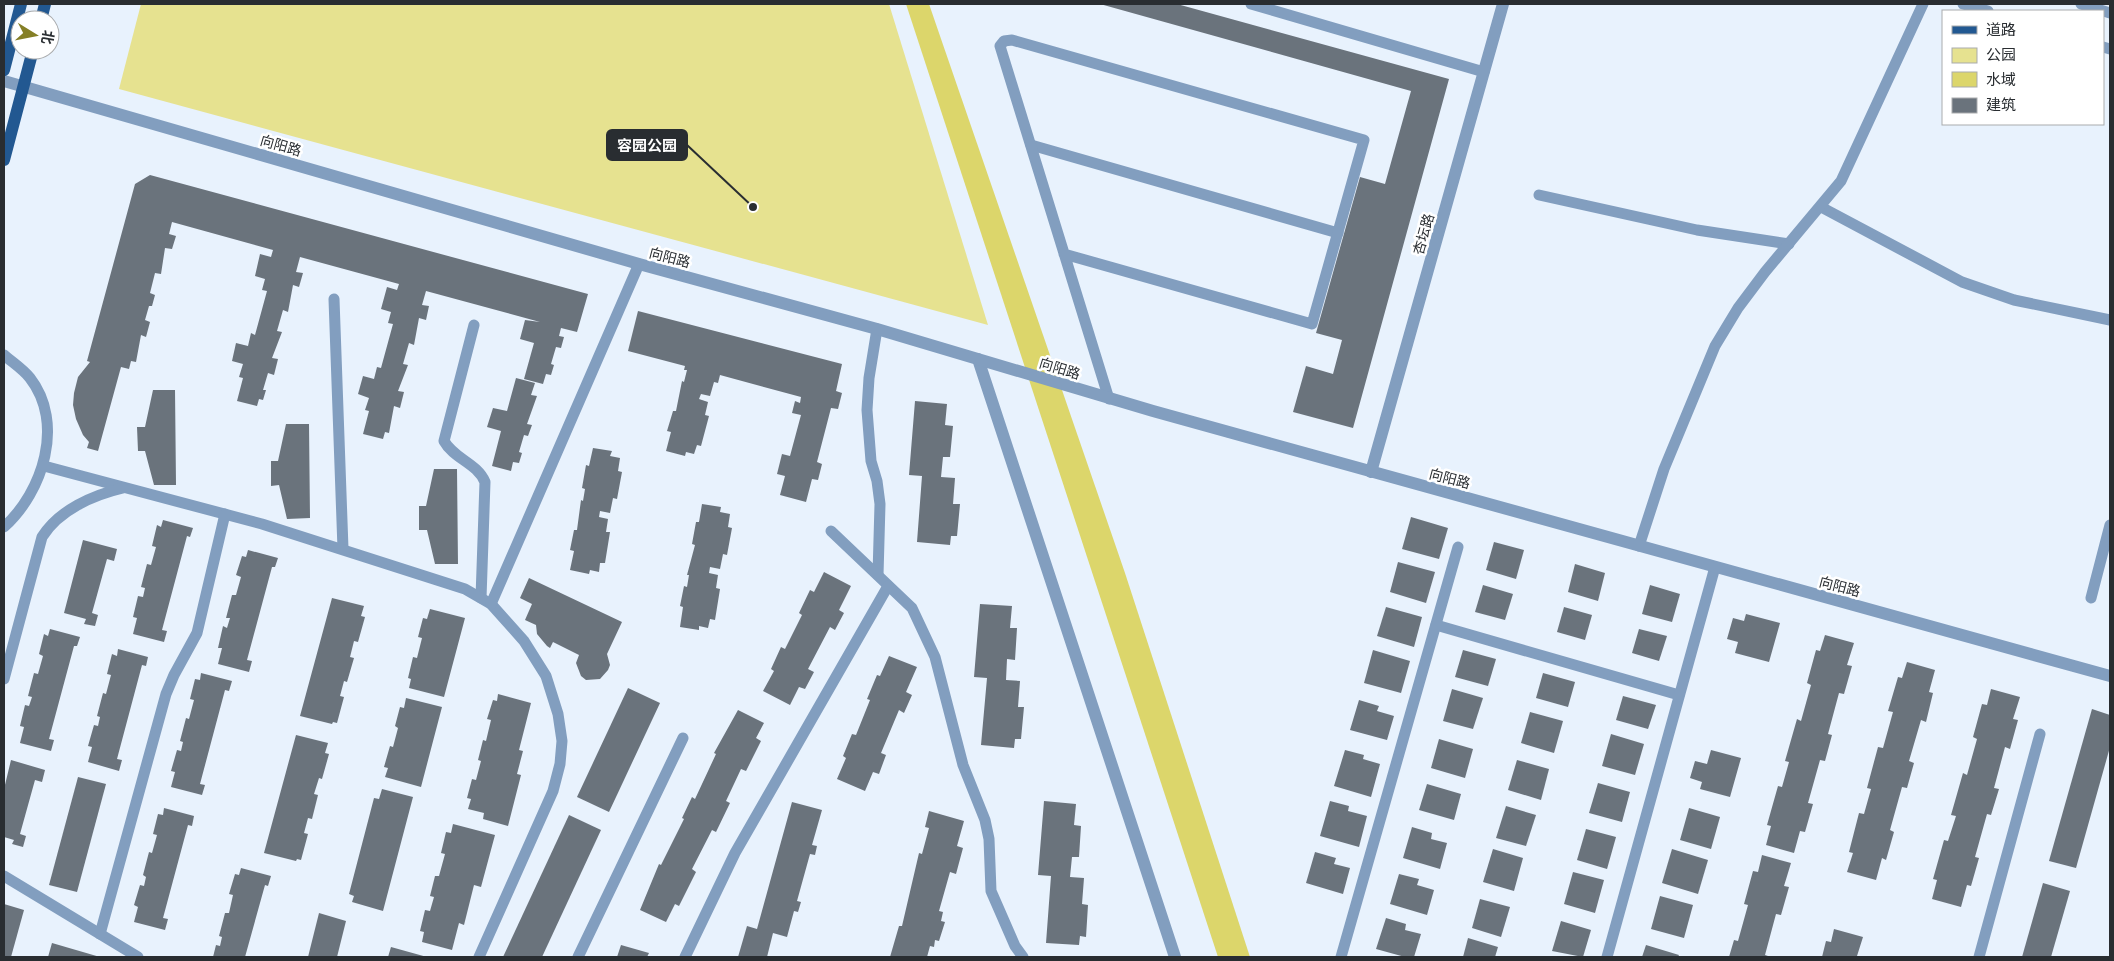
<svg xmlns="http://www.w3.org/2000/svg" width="2114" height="961" font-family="Lato,'Noto Sans SC',sans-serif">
<rect width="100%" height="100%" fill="#e8f2fd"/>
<!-- green -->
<polygon fill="#e6e290" points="141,4 889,4 988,325 119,89"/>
<!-- water -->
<polygon fill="#dcd66b" points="906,4 929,4 1125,573 1250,957 1218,957"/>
<!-- building -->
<g fill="#6a737c">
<polygon points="1100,4 1177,4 1449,79 1353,428 1293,412 1306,366 1333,374 1342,340 1316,333 1360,177 1385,184 1411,91"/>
<polygon points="150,175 588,294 577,332 561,328 559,336 564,337 561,348 556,347 551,364 554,365 551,375 546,374 543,384 524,379 534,343 520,339 525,320 540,322 426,291 422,305 429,306 426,320 419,318 414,345 409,343 403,364 408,365 398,391 404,392 400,408 394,406 389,433 385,432 383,439 363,434 369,411 365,410 369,398 358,394 363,376 374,379 377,367 381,368 393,324 388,323 391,312 381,309 387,287 397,290 399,284 300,257 296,272 303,273 299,287 293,285 288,312 283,310 277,331 282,332 272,358 278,359 274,375 268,373 263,390 266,390 263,400 259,399 257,406 237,401 243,378 239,377 243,364 232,361 236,343 248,346 251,333 255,335 267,291 262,290 265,279 255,276 260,254 271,257 273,250 172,222 169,234 176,236 172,249 165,248 161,274 155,273 150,293 155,295 152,306 149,306 145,320 150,322 146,337 141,335 136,362 131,361 129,369 121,367 98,451 87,448 89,442 83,435 76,419 73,405 74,393 78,377 90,362 87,361 135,184"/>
<polygon points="638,311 842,364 836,391 842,393 838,409 831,408 817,462 822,464 818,480 812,479 806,502 780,495 785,476 777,474 782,454 790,456 801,415 792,413 795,401 800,403 801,397 720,375 718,383 714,382 710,396 701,394 699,399 708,402 705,415 709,416 701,446 697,445 694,454 686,452 685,456 666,451 671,432 667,431 673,411 676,411 682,381 684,382 687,370 684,370 685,366 628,351"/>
<polygon points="516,378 535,383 531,395 537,396 527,424 532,425 528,436 524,435 519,452 522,453 519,463 513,462 511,471 492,466 501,431 487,427 493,408 507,411"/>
<polygon points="153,390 175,390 176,485 154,485 145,451 138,451 137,427 145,427"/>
<polygon points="915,401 947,404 945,425 953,426 950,457 943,457 941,477 955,478 953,504 960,504 957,536 951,536 950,545 917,542 922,476 909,475"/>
<polygon points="286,424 309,424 310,518 287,519 279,485 271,486 271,461 278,461"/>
<polygon points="593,448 612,451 610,456 620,458 618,471 622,472 617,499 613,498 610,513 600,511 599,517 608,519 606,532 610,532 605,563 600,563 599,572 590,570 589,574 570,570 574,551 570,550 574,530 577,530 581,500 583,501 585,489 582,488 586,465 589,466"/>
<polygon points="434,469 457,469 458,564 435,564 427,530 419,530 419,506 426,506"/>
<polygon points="702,504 721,507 720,512 730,514 728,527 732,528 727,555 723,554 720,569 710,567 709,573 718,575 716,588 720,589 715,620 710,619 708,628 699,626 699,630 680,627 683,607 680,606 684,586 687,587 689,575 687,575 695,545 692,544 696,522 699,522"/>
<polygon points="1411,517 1448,528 1439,559 1402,549"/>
<polygon points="163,520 193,528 190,537 187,536 162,630 167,631 164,642 133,634 137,618 133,617 138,596 143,597 145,588 141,587 147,564 151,565 156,547 152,546 157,525 161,527"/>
<polygon points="83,540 117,549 114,561 107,559 92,613 98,615 95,626 84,624 86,619 64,613"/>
<polygon points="1494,542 1524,550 1516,579 1486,570"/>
<polygon points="248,550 278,558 275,567 272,567 247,660 252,661 249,672 218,664 222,648 218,648 223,626 227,628 230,618 226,618 232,595 236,595 241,577 236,575 242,556 246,557"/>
<polygon points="1398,562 1435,572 1426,603 1390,592"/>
<polygon points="1575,564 1605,573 1598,601 1568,592"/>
<polygon points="824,572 851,586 839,610 844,613 835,630 830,627 808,669 814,672 805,689 799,687 790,705 763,691 774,671 771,669 781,647 785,649 802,615 799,613 810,590 814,592"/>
<polygon points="529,578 622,622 607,654 610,665 608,670 600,679 586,680 581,676 576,663 579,655 553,642 550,648 547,646 537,634 536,625 525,620 532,604 520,598"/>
<polygon points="1483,585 1513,594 1505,620 1475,612"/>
<polygon points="1650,585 1680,594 1672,622 1642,614"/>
<polygon points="332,598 364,606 361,616 365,617 358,642 354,641 350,657 354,658 347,682 344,681 340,696 344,697 337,723 333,722 332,724 300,716"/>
<polygon points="980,604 1012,606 1010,628 1017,628 1015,660 1007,659 1006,680 1020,681 1018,707 1024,707 1021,739 1015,739 1014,748 981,745 987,678 974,677"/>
<polygon points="1386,607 1422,617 1414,647 1377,636"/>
<polygon points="1564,607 1592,615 1585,640 1557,632"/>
<polygon points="430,609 465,618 444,697 409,688 411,679 408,678 413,657 417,658 422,638 418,637 423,618 427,619"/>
<polygon points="1746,614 1780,623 1769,662 1735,653 1738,642 1727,639 1733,618 1744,621"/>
<polygon points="50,629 80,637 77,646 74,646 49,739 54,740 51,751 20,743 24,727 20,726 25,705 29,706 32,697 28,696 34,673 38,674 43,656 39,654 44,634 48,636"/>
<polygon points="1639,629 1667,636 1659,661 1632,653"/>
<polygon points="1825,635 1854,643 1847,665 1852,666 1844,694 1839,693 1828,734 1832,735 1825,761 1820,760 1808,803 1813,804 1805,832 1800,831 1794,853 1766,845 1771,826 1767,825 1778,786 1782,787 1789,762 1785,761 1797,719 1801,721 1811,685 1807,683 1816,650 1820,651"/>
<polygon points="118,649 148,657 146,666 142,665 117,759 122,760 119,771 88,762 92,747 88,746 94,725 98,726 100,717 97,716 103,693 106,694 111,675 107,674 112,654 117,656"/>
<polygon points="1373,650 1410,661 1401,693 1364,683"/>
<polygon points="1463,650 1496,659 1488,686 1455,677"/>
<polygon points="889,656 917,667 906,692 912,695 904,713 899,710 881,753 886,755 879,774 873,772 865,791 837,779 846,758 843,756 852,734 856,735 870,700 867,699 877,675 880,676"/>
<polygon points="1907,662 1935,670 1929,692 1933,693 1926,722 1921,720 1909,761 1914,763 1907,788 1902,787 1890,830 1894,832 1886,860 1882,858 1876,880 1847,872 1853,853 1849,852 1859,813 1864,814 1871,789 1867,788 1878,747 1883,748 1893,712 1888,711 1898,677 1902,678"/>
<polygon points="201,673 232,681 229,691 225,690 200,784 205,785 202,795 171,787 175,772 171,771 177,750 181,751 183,742 180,741 186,718 189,719 194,700 190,699 195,679 200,680"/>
<polygon points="1543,673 1575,682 1568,707 1536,698"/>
<polygon points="628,688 660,703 609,812 577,797"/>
<polygon points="1452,689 1483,698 1473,729 1443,721"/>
<polygon points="1991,689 2020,697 2013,719 2018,720 2010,749 2005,747 1994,788 1999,789 1991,815 1987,814 1975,857 1979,858 1971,886 1967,885 1961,907 1932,899 1937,880 1933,879 1944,840 1948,841 1956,816 1951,815 1963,773 1967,775 1977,739 1973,737 1982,704 1987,705"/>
<polygon points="498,694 531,703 519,750 523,751 517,774 521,775 508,826 483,819 484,813 468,809 471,799 467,798 472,779 476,780 481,761 478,760 483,740 486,741 491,720 487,719 493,700 497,701"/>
<polygon points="1623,696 1656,705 1648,729 1616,720"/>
<polygon points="406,698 442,707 421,787 385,777 388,768 384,767 390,746 393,747 398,728 395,726 400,707 404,708"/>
<polygon points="1359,700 1379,706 1377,711 1394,716 1387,740 1350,730"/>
<polygon points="2092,709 2110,715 2110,747 2076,868 2049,861"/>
<polygon points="738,710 764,723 756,738 761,741 746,771 741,769 726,801 730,803 716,832 712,830 692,869 696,872 679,906 675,904 666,922 640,910 659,864 661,865 684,819 682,818 692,797 695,799 716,754 714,753"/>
<polygon points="1530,712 1563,721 1554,753 1521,743"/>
<polygon points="1611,734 1644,744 1635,775 1602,766"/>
<polygon points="296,735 328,743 325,753 329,754 322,779 319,778 314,794 318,795 312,819 308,818 304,833 308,834 301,860 297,859 296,861 264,853"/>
<polygon points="1439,739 1473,749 1465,778 1431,768"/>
<polygon points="1345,750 1364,755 1363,759 1380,764 1371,797 1334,786"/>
<polygon points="1711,750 1741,758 1730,797 1700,789 1702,782 1690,778 1695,761 1707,764"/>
<polygon points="11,760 45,770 42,782 35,780 20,834 26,836 23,847 12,844 14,840 4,837 4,789"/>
<polygon points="1517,760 1549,769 1541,800 1508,790"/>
<polygon points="78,777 106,784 77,892 49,885"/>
<polygon points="1598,783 1630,792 1622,822 1589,813"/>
<polygon points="1427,784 1461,794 1454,820 1419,810"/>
<polygon points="382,789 413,797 383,911 352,902 354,896 349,894 374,798 379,799"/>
<polygon points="1044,801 1076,804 1074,825 1081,826 1079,857 1072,857 1070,877 1084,878 1082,904 1088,905 1086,937 1080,936 1079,945 1046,943 1051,876 1038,875"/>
<polygon points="1330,801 1349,806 1348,811 1367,816 1359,847 1320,836"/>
<polygon points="792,802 822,810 812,845 817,846 815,855 810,854 797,901 801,902 798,912 794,911 787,937 773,933 767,957 738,957 747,926 757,929"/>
<polygon points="1506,806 1536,815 1526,846 1496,838"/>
<polygon points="164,808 194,816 192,826 188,825 163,918 168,919 165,930 134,922 138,907 134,905 140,885 144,886 146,877 143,875 149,852 152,853 157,835 153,834 158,814 163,815"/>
<polygon points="1689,808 1720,817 1711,849 1680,840"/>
<polygon points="929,811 964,821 957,846 963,848 956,874 950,872 939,911 943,912 941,921 945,922 939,941 935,940 934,947 930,946 927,957 890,957 899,926 902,926 919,853 922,854 929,828 925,827"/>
<polygon points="569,815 601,830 542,957 503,957"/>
<polygon points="453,824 495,835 481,887 474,885 464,925 459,923 452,950 422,942 424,932 420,931 425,910 430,911 434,897 430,896 435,876 439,876 445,854 441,853 446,832 451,833"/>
<polygon points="1412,827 1432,833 1431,839 1447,843 1440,869 1403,858"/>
<polygon points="1586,829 1616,837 1607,869 1577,860"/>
<polygon points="1493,849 1523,858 1514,891 1483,882"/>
<polygon points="1672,849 1708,860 1698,894 1662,883"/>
<polygon points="1315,852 1336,858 1334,864 1350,868 1343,894 1306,883"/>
<polygon points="1762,855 1791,863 1784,886 1789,887 1781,915 1776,914 1765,955 1771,957 1729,957 1734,940 1738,941 1748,905 1744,904 1753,871 1758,872"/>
<polygon points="241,868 271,876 268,886 265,885 245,957 213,957 216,945 220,946 222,937 219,936 225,913 229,913 233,895 229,894 235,874 239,875"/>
<polygon points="1573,872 1604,880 1595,913 1564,904"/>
<polygon points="1399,874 1419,879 1417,885 1434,890 1427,915 1390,904"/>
<polygon points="2043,883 2070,891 2051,957 2022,957"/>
<polygon points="1660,896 1693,905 1684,938 1651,929"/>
<polygon points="1480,899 1510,907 1501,937 1472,928"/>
<polygon points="4,904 24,910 11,957 4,957"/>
<polygon points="319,913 346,921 337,957 308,957"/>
<polygon points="1386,918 1406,924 1405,930 1421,934 1414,957 1405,957 1376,949"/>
<polygon points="1561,921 1591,930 1583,957 1552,951"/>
<polygon points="1834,929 1863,937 1857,956 1861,957 1822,957 1826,941 1831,942"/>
<polygon points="1468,938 1498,947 1495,957 1463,957"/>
<polygon points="52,943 100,957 48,957"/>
<polygon points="621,945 649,953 647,957 617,957"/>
<polygon points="1646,945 1679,955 1678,957 1642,957"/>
<polygon points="391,947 427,957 388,957"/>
</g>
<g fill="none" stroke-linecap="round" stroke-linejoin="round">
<!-- service -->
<g stroke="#829ebf" stroke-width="11">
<polyline points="1251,4 1484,72"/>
<polyline points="1963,4 1988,11"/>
<polyline points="2081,4 2110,13"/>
<polyline points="2103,47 2110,49"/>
<polyline points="1031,145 1338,233"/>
<polyline points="1539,195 1697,230 1789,244"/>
<polyline points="1821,207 1962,282 2014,300 2110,320"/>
<polyline points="1064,254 1312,324 1364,140 1012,40 1004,41 1000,46 1109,399"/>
<polyline points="334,299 343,549"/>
<path d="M474,325L444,441C454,459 477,463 485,482L481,598"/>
<polyline points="877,329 869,378 867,410 871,461 877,481 880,504 878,575"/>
<path d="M4,355C12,362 23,369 30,378C65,423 43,492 4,527"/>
<polyline points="44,466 262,524 465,589 491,604 524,641 546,676 558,714 562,741 560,764 553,791 479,957"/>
<polyline points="831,531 912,608 935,657 963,765 985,820 989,839 991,891 1015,946 1023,957"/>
<polyline points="1639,546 1664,469 1715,346 1738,308 1765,272 1841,181 1923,4"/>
<polyline points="2091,598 2110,525"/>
<polyline points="491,604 639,264"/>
<polyline points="1436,625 1679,695"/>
<path d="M4,679L42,537C59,510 93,495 123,488"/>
<polyline points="4,876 138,957"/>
<polyline points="100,934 166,694 174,675 197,633 225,514"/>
<polyline points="578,957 683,738"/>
<polyline points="685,957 735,853 888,586"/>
<polyline points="1341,957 1458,547"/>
<polyline points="1607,957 1715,567"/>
<polyline points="1979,957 2040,734"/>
</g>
<!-- minor -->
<polyline stroke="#829ebf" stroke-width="12" points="978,359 1175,957"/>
<!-- tertiary -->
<g stroke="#829ebf" stroke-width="12">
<polyline points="4,81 639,264 877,329 1153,411 2110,676"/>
<polyline points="1371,472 1503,4"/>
</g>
<!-- primary -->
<g stroke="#225891" stroke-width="12">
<polyline points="41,20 45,4"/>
<polyline points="4,70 21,4"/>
<polyline points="4,160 33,50"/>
</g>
</g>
<g text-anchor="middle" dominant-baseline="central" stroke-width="5" stroke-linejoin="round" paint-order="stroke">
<!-- street labels -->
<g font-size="14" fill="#292d31" stroke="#fff">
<text transform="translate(281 145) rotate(16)">向阳路</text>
<text transform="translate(1423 234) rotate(-74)">杏坛路</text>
<text transform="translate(670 257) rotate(15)">向阳路</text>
<text transform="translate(1060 368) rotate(17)">向阳路</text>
<text transform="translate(1450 478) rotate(15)">向阳路</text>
<text transform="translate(1840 586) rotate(15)">向阳路</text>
</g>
</g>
<!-- callouts -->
<path fill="none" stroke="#292d31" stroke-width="2" d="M753 207L687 145"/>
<circle fill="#292d31" stroke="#fff" stroke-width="2" cx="753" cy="207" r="5"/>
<rect fill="#292d31" stroke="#292d31" stroke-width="2" x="607" y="130" width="80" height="30" rx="5"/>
<g font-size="15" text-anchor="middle" font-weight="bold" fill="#fff">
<text x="647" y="151">容园公园</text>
</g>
<!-- border -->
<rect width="2114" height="961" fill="none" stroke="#292d31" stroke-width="10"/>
<!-- legend -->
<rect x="1942" y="10" width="162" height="115" fill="#ffffff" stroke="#a9abad"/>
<rect x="1952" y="26" width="25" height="8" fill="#225891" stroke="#a9abad"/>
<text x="1986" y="35" font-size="15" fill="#292d31">道路</text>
<rect x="1952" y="48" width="25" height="15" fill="#e6e290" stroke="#a9abad"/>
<text x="1986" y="60" font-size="15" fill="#292d31">公园</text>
<rect x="1952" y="72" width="25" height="15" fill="#dcd66b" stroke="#a9abad"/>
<text x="1986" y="85" font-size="15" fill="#292d31">水域</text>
<rect x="1952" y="98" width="25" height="15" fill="#6a737c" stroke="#a9abad"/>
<text x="1986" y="110" font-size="15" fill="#292d31">建筑</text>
<!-- north arrow -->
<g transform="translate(35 35) rotate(100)"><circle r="24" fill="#ffffff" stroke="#a9abad"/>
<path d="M0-4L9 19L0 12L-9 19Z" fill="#857f26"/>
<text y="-8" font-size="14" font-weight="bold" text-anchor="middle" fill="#292d31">北</text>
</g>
</svg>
